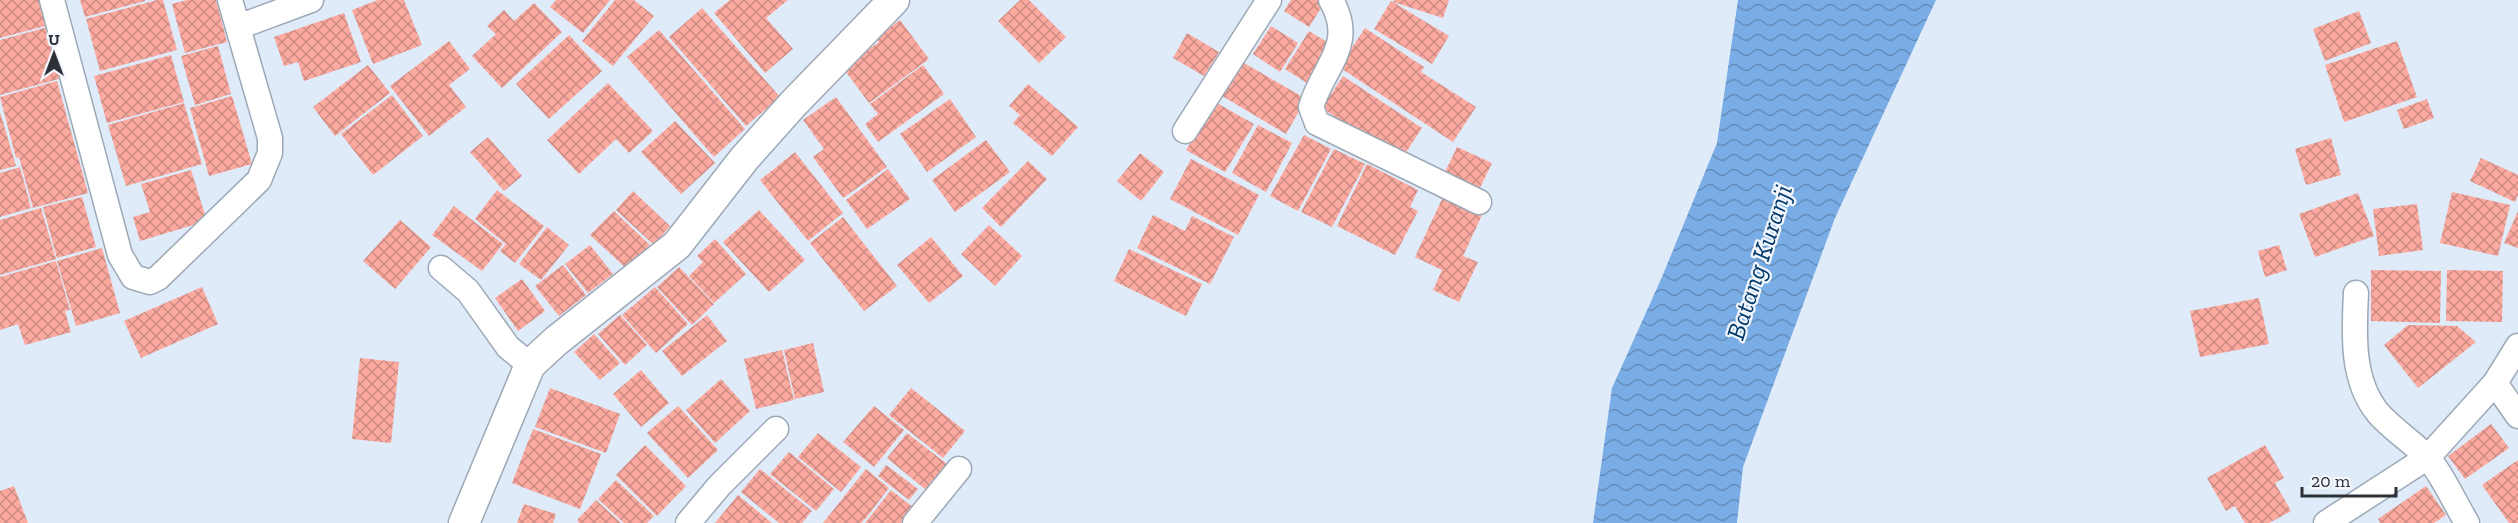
<svg xmlns="http://www.w3.org/2000/svg" width="2518" height="523" font-family="'Zilla Slab',serif">
<defs>
<pattern id="water-waves" width="16" height="10" patternUnits="userSpaceOnUse" patternTransform="scale(1.5)"><rect width="16" height="10" fill="#7aace5"/><path d="M0 5q4-4 8 0t8 0" fill="none" stroke="#648dba"/></pattern>
<pattern id="building-cross-hatch" width="8" height="8" patternUnits="userSpaceOnUse" patternTransform="scale(1.5)"><rect width="8" height="8" fill="#fcaaa0"/><path d="M0 0l8 8M0 8l8-8" fill="none" stroke="#cc8b83"/></pattern>
</defs>
<rect width="100%" height="100%" fill="#dfebf9"/>
<!-- water -->
<polygon fill="url(#water-waves)" points="1738,0 1936,0 1835,218 1743,467 1737,523 1593,523 1612,388 1662,277 1717,143"/>
<!-- building -->
<g fill="url(#building-cross-hatch)">
<polygon points="0,0 43,0 49,25 0,38"/>
<polygon points="80,0 145,0 145,1 85,17"/>
<polygon points="157,0 163,0 177,50 100,71 86,19"/>
<polygon points="187,0 216,0 227,42 185,53 172,4"/>
<polygon points="378,0 404,0 422,45 373,64 352,10"/>
<polygon points="556,0 610,0 583,33 550,7"/>
<polygon points="615,0 634,0 654,16 613,66 582,41"/>
<polygon points="730,0 788,0 766,18 793,49 765,73 714,13"/>
<polygon points="1020,0 1029,0 1066,37 1039,63 998,21"/>
<polygon points="1291,0 1326,0 1309,27 1284,11"/>
<polygon points="1394,0 1449,0 1443,18 1393,2"/>
<polygon points="1391,1 1449,36 1432,64 1374,29"/>
<polygon points="534,3 562,32 502,88 472,56 496,34 487,26 504,10 514,21"/>
<polygon points="702,8 780,97 746,126 669,37"/>
<polygon points="2359,11 2371,43 2325,61 2313,29"/>
<polygon points="344,13 361,62 304,81 298,62 284,66 274,37"/>
<polygon points="900,20 929,59 869,103 843,68 879,42 876,38"/>
<polygon points="52,26 66,77 0,95 0,40"/>
<polygon points="1271,26 1298,43 1280,72 1253,54"/>
<polygon points="1365,28 1424,67 1421,72 1476,107 1453,142 1339,67"/>
<polygon points="659,30 745,129 714,157 627,57"/>
<polygon points="1309,31 1335,47 1310,85 1285,69"/>
<polygon points="1187,33 1219,52 1204,76 1173,58"/>
<polygon points="569,35 602,71 549,119 516,84"/>
<polygon points="449,41 470,69 449,85 466,107 429,136 390,86"/>
<polygon points="2397,41 2417,97 2344,122 2325,65"/>
<polygon points="218,46 231,94 195,105 181,56"/>
<polygon points="171,55 184,102 107,123 94,76"/>
<polygon points="1239,60 1306,99 1286,134 1219,94"/>
<polygon points="368,65 390,93 335,136 313,107"/>
<polygon points="923,65 944,94 878,142 865,124 878,114 870,104"/>
<polygon points="1343,76 1422,128 1401,160 1322,108"/>
<polygon points="57,81 88,193 33,208 19,157 16,158 0,97"/>
<polygon points="608,83 653,131 629,153 616,139 579,174 547,140"/>
<polygon points="1028,84 1078,127 1052,156 1013,123 1020,115 1009,106"/>
<polygon points="392,95 423,136 373,175 341,134"/>
<polygon points="232,96 252,164 209,176 190,108"/>
<polygon points="836,97 887,167 843,198 813,157 824,149 803,120"/>
<polygon points="950,99 976,137 927,172 900,134"/>
<polygon points="2427,99 2434,118 2404,129 2397,110"/>
<polygon points="1215,102 1254,124 1225,172 1186,150"/>
<polygon points="184,103 202,164 126,186 108,125"/>
<polygon points="0,112 16,166 0,170"/>
<polygon points="675,121 715,163 681,194 641,152"/>
<polygon points="1258,125 1292,143 1266,192 1232,173"/>
<polygon points="1304,135 1331,149 1298,211 1270,196"/>
<polygon points="488,137 522,176 504,191 470,152"/>
<polygon points="2331,138 2341,175 2306,185 2295,149"/>
<polygon points="986,140 1010,172 955,212 932,180"/>
<polygon points="1457,147 1492,163 1477,194 1442,178"/>
<polygon points="1334,149 1365,164 1332,227 1301,212"/>
<polygon points="795,152 843,213 808,241 760,180"/>
<polygon points="1140,153 1164,172 1141,201 1117,181"/>
<polygon points="2481,158 2518,175 2518,195 2515,202 2470,181"/>
<polygon points="1191,159 1259,195 1238,235 1170,199"/>
<polygon points="1028,161 1047,179 1001,227 982,208"/>
<polygon points="1367,164 1418,190 1410,207 1418,211 1395,255 1337,226"/>
<polygon points="20,167 31,208 0,217 0,173"/>
<polygon points="888,169 910,199 867,229 846,200"/>
<polygon points="191,170 207,221 140,241 133,217 150,212 141,184"/>
<polygon points="497,190 544,226 515,263 500,251 506,244 475,219"/>
<polygon points="633,191 670,226 654,245 616,210"/>
<polygon points="2452,192 2510,205 2498,256 2440,243"/>
<polygon points="2358,193 2374,236 2315,257 2299,214"/>
<polygon points="82,197 96,247 57,258 43,207"/>
<polygon points="1443,197 1482,215 1463,256 1478,262 1459,302 1433,290 1442,270 1415,257"/>
<polygon points="2417,204 2423,250 2379,256 2373,209"/>
<polygon points="454,206 503,244 482,271 432,235"/>
<polygon points="41,208 56,259 0,275 0,220"/>
<polygon points="759,210 805,260 769,292 723,242"/>
<polygon points="614,211 650,245 627,269 590,235"/>
<polygon points="2518,211 2518,248 2504,243"/>
<polygon points="1153,215 1185,231 1192,216 1234,237 1210,284 1137,248"/>
<polygon points="843,217 897,286 864,311 810,243"/>
<polygon points="400,220 431,247 395,289 363,261"/>
<polygon points="989,225 1022,256 995,286 961,254"/>
<polygon points="547,227 569,245 541,280 519,264"/>
<polygon points="931,237 963,276 929,303 897,265"/>
<polygon points="715,239 746,274 714,303 689,276 703,262 697,256"/>
<polygon points="590,245 613,274 588,293 565,264"/>
<polygon points="2279,245 2287,270 2265,277 2258,251"/>
<polygon points="102,248 120,313 76,326 57,261"/>
<polygon points="1129,249 1202,284 1186,316 1114,281"/>
<polygon points="56,261 70,310 65,311 71,332 25,345 18,324 0,330 0,277"/>
<polygon points="563,265 586,295 559,316 535,286"/>
<polygon points="679,267 714,304 692,325 657,287"/>
<polygon points="2371,270 2441,271 2440,323 2371,321"/>
<polygon points="2447,270 2503,271 2502,322 2446,321"/>
<polygon points="522,279 545,311 518,331 495,298"/>
<polygon points="202,287 218,324 141,358 124,321"/>
<polygon points="655,287 688,324 656,353 622,315"/>
<polygon points="2259,298 2269,344 2200,357 2190,311"/>
<polygon points="620,315 647,345 625,365 598,334"/>
<polygon points="707,315 727,341 682,376 662,351"/>
<polygon points="2408,325 2457,326 2476,342 2418,388 2384,345"/>
<polygon points="594,334 620,363 600,380 574,352"/>
<polygon points="813,343 824,392 795,399 784,350"/>
<polygon points="782,350 794,400 756,409 744,359"/>
<polygon points="360,358 399,362 391,443 352,439"/>
<polygon points="641,370 669,403 641,427 613,394"/>
<polygon points="721,379 750,411 715,443 686,410"/>
<polygon points="550,388 620,414 606,453 535,427"/>
<polygon points="911,388 965,431 943,458 889,415"/>
<polygon points="678,406 718,450 688,478 647,433"/>
<polygon points="874,406 904,430 874,467 843,442"/>
<polygon points="2491,424 2509,448 2465,479 2448,456"/>
<polygon points="533,429 601,454 580,509 512,483"/>
<polygon points="818,433 861,467 841,492 798,457"/>
<polygon points="907,433 952,468 931,494 887,458"/>
<polygon points="645,445 686,486 657,516 616,475"/>
<polygon points="2265,445 2284,478 2275,483 2291,511 2269,523 2245,523 2235,506 2226,511 2207,478"/>
<polygon points="789,452 834,489 816,511 770,474"/>
<polygon points="2518,460 2518,523 2509,523 2482,485"/>
<polygon points="886,465 918,489 909,500 878,476"/>
<polygon points="760,469 812,511 802,523 779,523 741,492"/>
<polygon points="866,469 889,488 866,518 861,523 823,523"/>
<polygon points="616,480 654,516 647,523 624,523 598,499"/>
<polygon points="14,486 28,523 0,523 0,491"/>
<polygon points="2426,486 2446,515 2434,523 2380,523 2378,519"/>
<polygon points="891,490 914,508 901,523 865,523"/>
<polygon points="738,495 772,523 715,523"/>
<polygon points="596,500 621,523 579,523 577,520"/>
<polygon points="524,504 556,514 553,523 517,523"/>
</g>
<g fill="none" stroke-linecap="round" stroke-linejoin="round">
<defs>
<g id="minor">
<polyline points="52,0 120,255 133,277 150,282 158,278 259,180 270,153 270,138 230,0"/>
<path d="M1331,0C1357,45 1323,66 1311,107L1317,123L1479,202"/>
<polyline points="238,27 311,0"/>
<polyline points="1185,131 1269,0"/>
<polyline points="441,268 468,291 508,347 530,365"/>
<path d="M2356,293C2354,333 2351,380 2378,413C2392,429 2411,441 2426,456C2440,470 2456,505 2467,523"/>
<polyline points="2495,383 2518,416"/>
<polyline points="688,523 719,486 776,429"/>
<polyline points="915,523 959,469"/>
<polyline points="2326,523 2428,457 2495,383 2518,346"/>
</g>
<polyline id="tertiary" points="464,523 530,365 556,341 677,245 744,159 793,104 894,0"/>
</defs>
<!-- minor casing -->
<use href="#minor" stroke="#9da9b6" stroke-width="27"/>
<!-- tertiary casing -->
<use href="#tertiary" stroke="#9da9b6" stroke-width="33"/>
<!-- minor -->
<use href="#minor" stroke="#fff" stroke-width="24"/>
<!-- tertiary -->
<use href="#tertiary" stroke="#fff" stroke-width="30"/>
</g>
<g text-anchor="middle" dominant-baseline="central" stroke-width="4.5" stroke-linejoin="round" paint-order="stroke">
<!-- water labels -->
<g font-size="26" font-style="italic" fill="#00386a" stroke="#f2f7fd">
<text transform="translate(1759 262) rotate(-72)">Batang Kuranji</text>
</g>
</g>
<!-- north arrow -->
<g transform="translate(54 54)" stroke="#f2f7fd" stroke-width="4.5" paint-order="stroke">
<path d="M0-4.5L10 22L0 15L-10 22Z" fill="#2d3137"/>
<text y="-9" font-size="16" font-weight="bold" text-anchor="middle" fill="#2d3137">U</text>
</g>
<!-- scale -->
<path d="M2302 487v9h94v-9" fill="none" stroke="#2d3137" stroke-width="3"/>
<text x="2311" y="487" font-size="18" fill="#2d3137" stroke="#f2f7fd" stroke-width="4.5" paint-order="stroke">20 m</text>
</svg>
